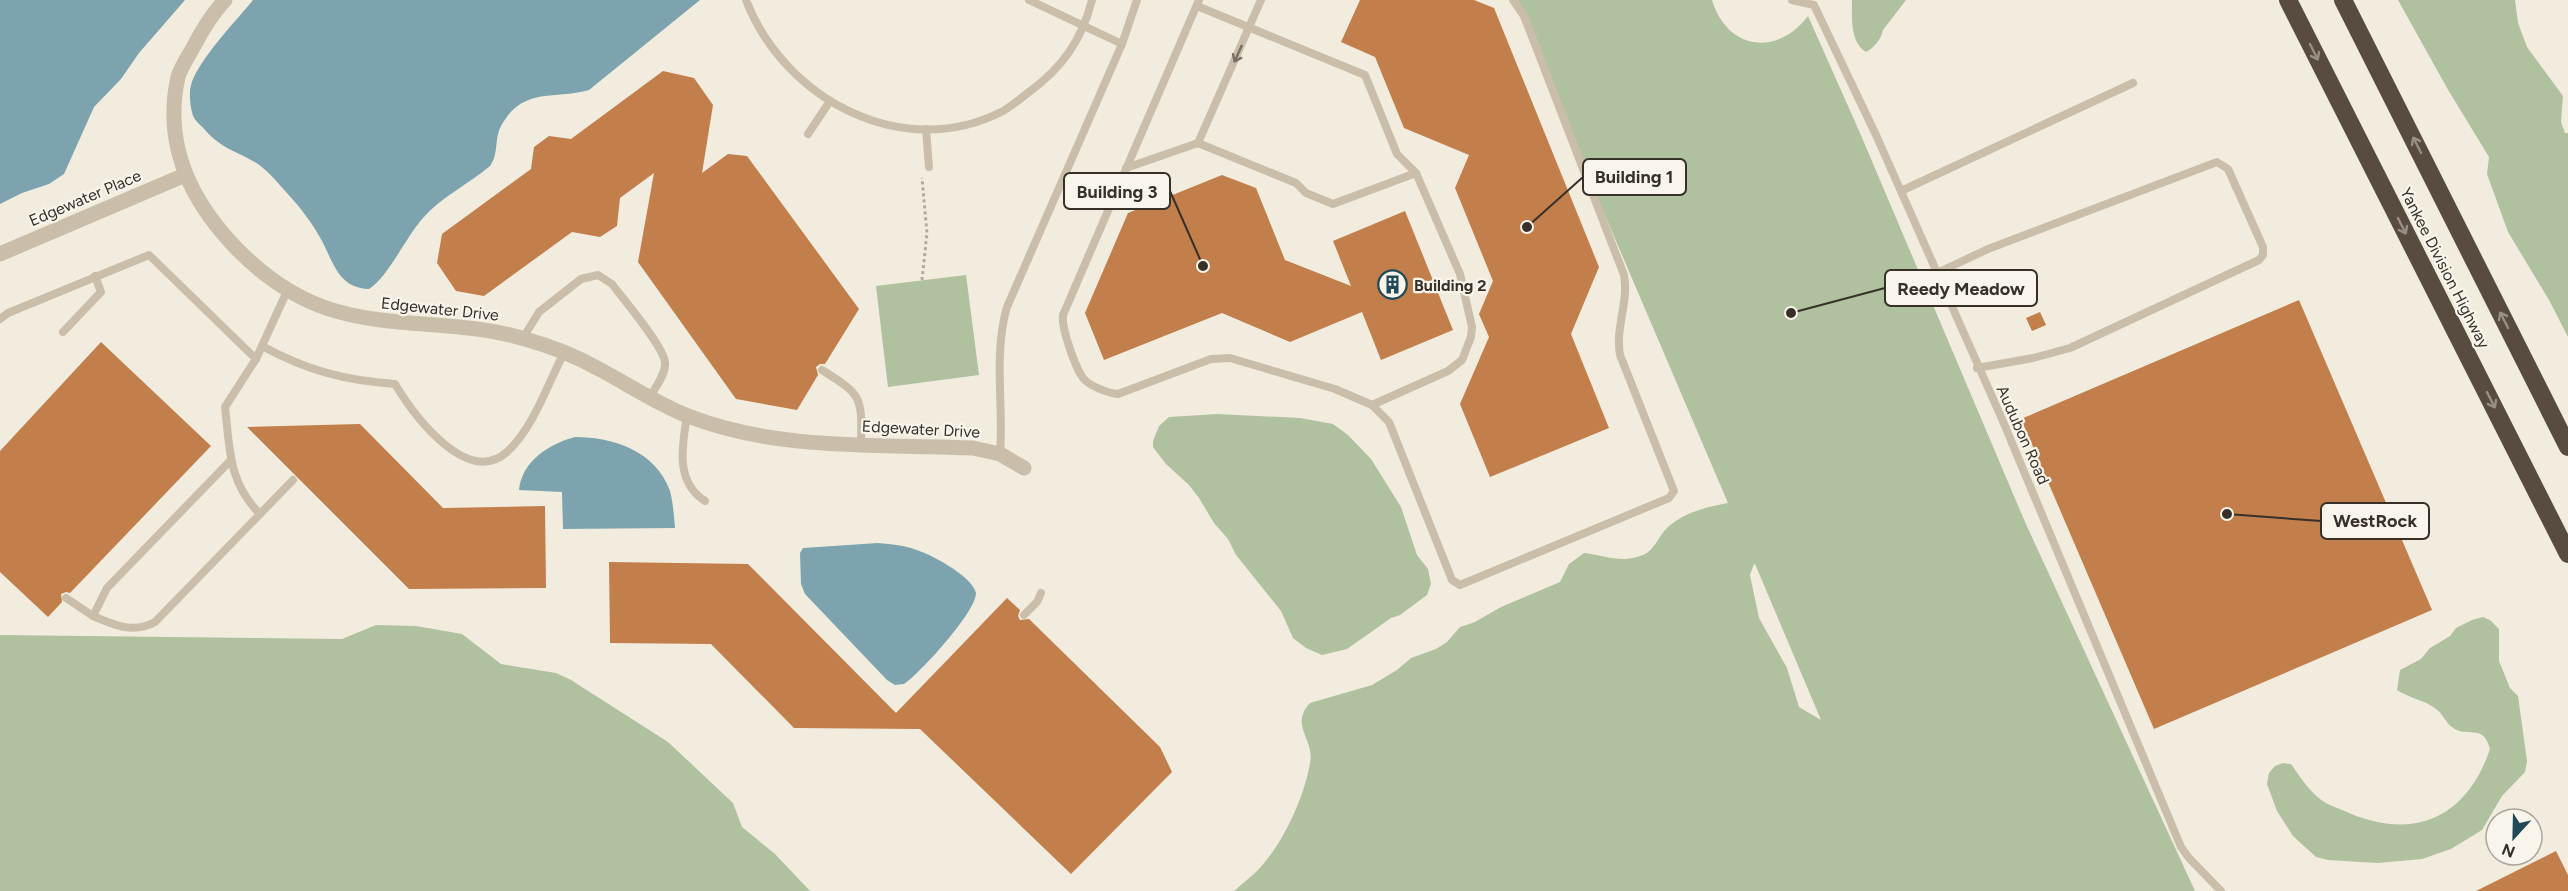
<svg xmlns="http://www.w3.org/2000/svg" width="2568" height="891" font-family="Figtree,sans-serif">
<rect width="100%" height="100%" fill="#f2ecde"/>
<!-- green -->
<g fill="#afc19e" fill-rule="evenodd">
<path d="M1513,0H1712C1727,50 1777,57 1808,16L1860,133L2025,522L2195,891H1234C1241,885 1248,879 1255,873C1281,848 1304,799 1310,763C1315,739 1289,726 1310,703L1372,685L1397,670L1411,658L1436,649L1447,642L1460,627L1475,622L1501,607L1560,582L1569,564L1584,553C1604,555 1622,564 1643,555C1655,550 1659,535 1668,527C1685,512 1707,507 1728,503ZM1754,564H1755L1821,720L1799,707L1787,668L1759,618L1750,575Z"/>
<path d="M1852,0H1906L1883,30C1882,38 1873,49 1866,52C1850,42 1852,18 1852,0Z"/>
<polygon points="2398,0 2515,0 2518,23 2527,47 2563,96 2561,122 2565,133 2568,133 2568,337 2549,300 2508,232 2487,174 2489,157 2447,88"/>
<polygon points="966,275 979,375 888,387 876,286"/>
<polygon points="1217,414 1300,418 1333,424 1348,435 1371,459 1401,507 1417,555 1428,569 1431,584 1427,595 1400,615 1391,618 1347,649 1322,655 1306,648 1293,638 1281,611 1236,555 1228,539 1214,523 1199,498 1189,485 1166,464 1153,447 1153,441 1159,426 1169,417"/>
<path d="M2483,617L2490,620L2499,629V661L2510,688L2518,696L2527,761L2525,772L2502,796L2482,830L2451,849L2422,859L2378,863L2328,860L2316,857L2293,836L2277,811L2267,784L2269,773L2275,766L2283,763L2291,764C2300,777 2308,789 2320,799C2329,806 2339,808 2349,813C2415,841 2467,817 2490,749C2483,722 2467,739 2452,727C2446,723 2443,714 2436,709C2425,700 2409,698 2397,690L2400,670L2421,659L2430,648L2450,636L2456,628L2472,620Z"/>
<polygon points="376,625 416,626 462,634 501,664 556,673 571,680 668,742 733,803 742,827 775,854 810,891 0,891 0,635 342,639"/>
</g>
<!-- water -->
<g fill="#7da3ae">
<polygon points="0,0 185,0 139,53 121,79 94,107 64,174 49,184 22,193 0,204"/>
<path d="M253,0H700L589,90C554,100 523,86 501,126C494,139 499,154 490,166C469,184 441,197 423,218C406,237 388,277 369,289C339,288 334,264 322,241C313,224 300,207 287,193C278,183 269,172 258,164C237,151 223,150 205,130C200,124 193,120 192,112C190,105 189,92 191,85C198,60 236,21 253,0Z"/>
<path d="M575,437C613,437 656,451 670,491C673,502 674,516 675,528L563,529L562,492L519,490C522,461 549,444 575,437Z"/>
<path d="M878,543C889,544 900,545 911,548C929,553 971,575 976,593C976,612 920,673 904,684L895,685L887,680L805,594L801,584L800,553L803,548Z"/>
</g>
<!-- building -->
<g fill="#c27e4b">
<polygon points="1360,0 1474,0 1494,8 1599,267 1571,334 1609,428 1490,477 1460,404 1489,337 1479,314 1493,281 1455,188 1469,155 1404,128 1375,57 1341,42"/>
<polygon points="663,71 694,78 713,105 702,173 728,154 747,156 859,309 825,364 820,364 816,367 818,375 797,410 736,399 638,262 654,173 620,198 617,226 600,237 572,232 484,296 456,291 437,263 442,234 531,169 534,147 549,136 571,139"/>
<polygon points="1222,175 1256,188 1285,260 1351,286 1333,241 1405,211 1453,330 1381,360 1362,312 1290,342 1222,313 1104,360 1085,313 1128,213"/>
<polygon points="2299,300 2432,610 2154,729 2021,419"/>
<polygon points="2040,312 2046,325 2032,331 2026,318"/>
<polygon points="101,342 211,446 70,593 66,592 61,594 62,602 48,617 0,572 0,451"/>
<polygon points="360,424 443,508 545,506 546,588 409,589 247,427"/>
<polygon points="609,562 748,564 896,713 1007,598 1020,610 1018,616 1020,620 1029,619 1160,747 1172,772 1071,874 920,729 794,728 711,644 610,643"/>
<polygon points="2556,851 2568,875 2568,891 2476,891"/>
</g>
<g fill="none" stroke-linecap="round" stroke-linejoin="round">
<!-- path -->
<polyline stroke="#b6a994" stroke-width="3" stroke-dasharray="3 3" stroke-linecap="butt" points="922,280 927,233 922,178"/>
<!-- lane -->
<g stroke="#cabeaa" stroke-width="8">
<path d="M746,0C784,99 903,163 1003,111C1012,106 1021,98 1029,92C1062,68 1082,40 1092,0"/>
<polyline points="1029,0 1122,44"/>
<path d="M1199,0L1063,315C1061,327 1075,367 1083,378C1089,386 1108,393 1118,394L1211,359L1230,358L1335,389L1372,405L1389,422L1452,580L1460,585L1669,498L1674,491L1620,355C1615,328 1629,302 1624,275L1524,16L1513,0"/>
<polyline points="1792,0 1814,5 1876,135 2002,419 2181,847 2189,858 2221,891"/>
<polyline points="1197,6 1365,75 1397,154 1416,173"/>
<polyline points="926,129 929,167"/>
<polyline points="808,134 830,101"/>
<polyline points="1198,143 1261,0"/>
<polyline points="1126,168 1198,143 1296,183 1306,193 1333,204 1416,173 1460,274 1472,327 1471,337 1462,360 1448,371 1372,405"/>
<polyline points="1901,191 2133,83"/>
<polyline points="1937,273 1988,249 2217,162 2228,169 2263,247 2263,255 2259,260 2070,348 2033,358 1977,368"/>
<polyline points="0,319 8,313 149,255 256,359"/>
<polyline points="63,332 101,292 95,276"/>
<path d="M523,338L539,312L581,279L598,275L612,284C623,299 665,348 665,363C666,374 655,388 650,397"/>
<path d="M262,346C308,371 344,380 395,384C413,414 467,488 507,452C534,427 547,385 564,353"/>
<path d="M822,370C862,395 862,396 861,444"/>
<path d="M687,416C682,446 675,482 705,501"/>
<path d="M1000,454C1004,405 993,355 1007,307L1122,44L1137,0"/>
<path d="M231,460L107,588L93,616C114,625 133,634 155,622L260,514C228,482 230,449 225,407L256,359L287,291"/>
<polyline points="260,514 293,480"/>
<polyline points="66,598 93,616"/>
<polyline points="1024,615 1037,602 1041,593"/>
</g>
<!-- street -->
<g stroke="#cabeaa" stroke-width="15">
<path d="M225,0C212,14 204,27 195,44C190,54 181,66 178,77C163,144 191,202 238,250C263,275 292,296 326,308C391,330 460,319 525,339C550,346 576,356 599,369C629,385 657,404 688,416C778,451 878,444 973,448L1000,454L1024,468"/>
<polyline points="0,254 185,175"/>
</g>
<!-- highway -->
<g stroke="#584c41" stroke-width="18">
<polyline points="2288,0 2568,554"/>
<polyline points="2343,0 2568,447"/>
</g>
</g>
<!-- one-way arrows -->
<defs><path id="oneway-shaft" d="M-6 0H5M1.5-3L5.5 0L1.5 3" fill="none" stroke-width="1.6" stroke-linecap="round" stroke-linejoin="round" transform="scale(1.5)"/></defs>
<g stroke="#989085">
<use href="#oneway-shaft" transform="translate(2314 52) rotate(63)"/>
<use href="#oneway-shaft" transform="translate(2417 145) rotate(-117)"/>
<use href="#oneway-shaft" transform="translate(2402 226) rotate(63)"/>
<use href="#oneway-shaft" transform="translate(2504 320) rotate(-117)"/>
<use href="#oneway-shaft" transform="translate(2491 400) rotate(63)"/>
</g>
<use stroke="#797063" href="#oneway-shaft" transform="translate(1238 54) rotate(114)"/>
<!-- icons -->
<defs>
<symbol id="building-ring" viewBox="-11 -11 22 22"><circle r="9.5" fill="#f9f5ea" stroke="#204a58" stroke-width="1.5"/><path d="M-4-6H4V6H1V3H-1V6H-4ZM-2.5-4.3h1.7v1.8h-1.7ZM.8-4.3h1.7v1.8H.8ZM-2.5-1h1.7V.8h-1.7ZM.8-1h1.7V.8H.8Z" fill="#204a58"/></symbol>
</defs>
<g fill-rule="evenodd">
<use href="#building-ring" x="1376" y="268" width="33" height="33"/>
</g>
<g text-anchor="middle" dominant-baseline="central" stroke-width="4.5" stroke-linejoin="round" paint-order="stroke">
<!-- street labels -->
<g font-size="16" fill="#373029" stroke="#f9f5ea">
<text transform="translate(85 198) rotate(-23)">Edgewater Place</text>
<text transform="translate(2445 268) rotate(63)">Yankee Division Highway</text>
<text transform="translate(440 309) rotate(6)">Edgewater Drive</text>
<text transform="translate(921 429) rotate(3)">Edgewater Drive</text>
<text transform="translate(2023 435) rotate(66)">Audubon Road</text>
</g>
<!-- poi labels -->
<g font-size="16" font-weight="bold" fill="#373029" stroke="#f9f5ea" text-anchor="start">
<text x="1414" y="285">Building 2</text>
</g>
</g>
<!-- callouts -->
<path fill="none" stroke="#373029" stroke-width="2" d="M1527 227L1583 177M1203 266L1170 191M1791 313L1885 288M2227 514L2321 521"/>
<g fill="#373029" stroke="#f9f5ea" stroke-width="2">
<circle cx="1527" cy="227" r="6"/>
<circle cx="1203" cy="266" r="6"/>
<circle cx="1791" cy="313" r="6"/>
<circle cx="2227" cy="514" r="6"/>
</g>
<g fill="#f9f5ea" stroke="#373029" stroke-width="2">
<rect x="1583" y="159" width="103" height="36" rx="6"/>
<rect x="1064" y="173" width="106" height="36" rx="6"/>
<rect x="1885" y="270" width="152" height="36" rx="6"/>
<rect x="2321" y="503" width="108" height="36" rx="6"/>
</g>
<g font-size="18" text-anchor="middle" font-weight="bold" fill="#373029">
<text x="1634" y="183">Building 1</text>
<text x="1117" y="198">Building 3</text>
<text x="1961" y="295">Reedy Meadow</text>
<text x="2375" y="527">WestRock</text>
</g>
<!-- north arrow -->
<g transform="translate(2514 837) rotate(202)"><circle r="28" fill="#f9f5ea" stroke="#aba69d" stroke-width="1.5"/>
<path d="M0-4.5L10 22L0 15L-10 22Z" fill="#204a58"/>
<text y="-9" font-size="16" font-weight="bold" text-anchor="middle" fill="#373029">N</text>
</g>
</svg>
